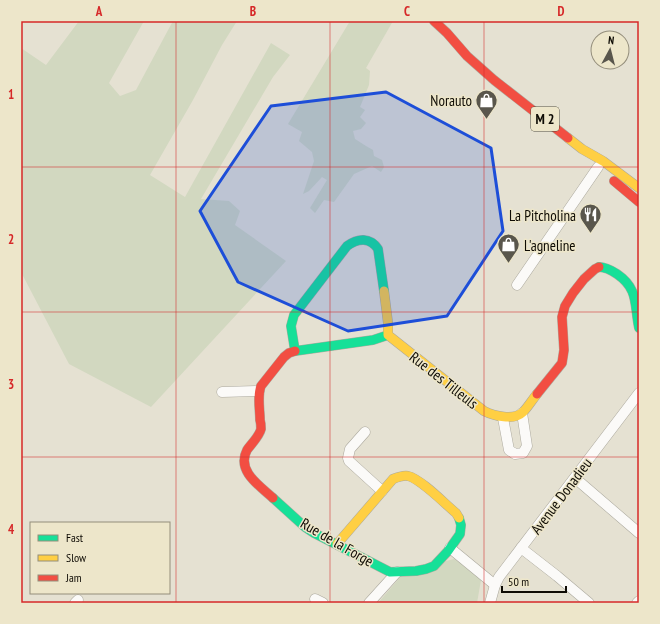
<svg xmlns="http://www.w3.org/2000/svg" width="660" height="624" font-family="'PT Sans Narrow',sans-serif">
<rect width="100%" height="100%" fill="#e5e1d2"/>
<!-- green -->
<g fill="#d2d8c0">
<polygon points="79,21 144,21 109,83 120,96 136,90 167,32 173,21 237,21 222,45 193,100 150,175 185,197 271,43 290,55 273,77 201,199 229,201 240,211 235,225 286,261 151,407 69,364 21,272 21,48 46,65"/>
<polygon points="350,21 393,21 366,68 370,71 369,85 360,107 365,110 360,117 366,123 361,129 353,131 355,139 366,146 373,150 374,156 382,160 384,167 381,172 372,166 354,174 334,202 324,200 315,213 310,208 327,180 322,177 309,191 303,194 314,161 312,152 299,141 302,132 288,124"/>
<polygon points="454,559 460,562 481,580 477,603 378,603 402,575 446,561"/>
</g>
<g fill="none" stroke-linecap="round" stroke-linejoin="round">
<defs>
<g id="street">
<polyline points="517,285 598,167"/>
<polyline points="222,392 259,391"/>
<polyline points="503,418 509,450 515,454 523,453 527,446 522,413"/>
<polyline points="365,432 350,449 348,458 349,461 382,491"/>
<polyline points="575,478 639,533"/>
<polyline points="450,548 495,585"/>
<polyline points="521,548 557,576 589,603"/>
<polyline points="315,599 323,603"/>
<polyline points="75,603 78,600"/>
<polyline points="369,603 397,572"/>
<polyline points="490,603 495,585 499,577 639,393"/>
<polyline points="637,603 639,601"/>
</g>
<g id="fast">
<path d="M599,267C606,267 611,270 617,274C639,289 634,305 639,328"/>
<path d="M384,291L378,249C370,237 358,238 347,246L294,315L291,326L295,351L373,340L388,335"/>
<polyline points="273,498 305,527 314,533 390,572 416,571 426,569 434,566 448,551 460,534 461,525 459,518"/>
</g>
<g id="slow">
<polyline points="568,138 582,149 603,161 639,188"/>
<path d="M384,291L388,323V335L484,411C494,416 514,421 523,412C528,407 532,400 537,394"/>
<path d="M337,544L393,479C398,477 403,475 408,476C421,479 445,504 456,513L459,518"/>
</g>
<g id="jam">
<polyline points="434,21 447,33 467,56 494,80 568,138"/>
<polyline points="614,181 639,202"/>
<polyline points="537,394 562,363 564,350 562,317 565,306 573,293 584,279 595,269 599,267"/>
<path d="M273,498C260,486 236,471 247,450C251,444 259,437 261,429C261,427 261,423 260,420C260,409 257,396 261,386L284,357L289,353L295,351"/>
</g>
</defs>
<!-- street casing -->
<use href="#street" stroke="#aca99e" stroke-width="11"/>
<!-- fast casing -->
<use href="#fast" stroke="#aca99e" stroke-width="10"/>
<!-- slow casing -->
<use href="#slow" stroke="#aca99e" stroke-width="10"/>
<!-- jam casing -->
<use href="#jam" stroke="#aca99e" stroke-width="10"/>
<!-- street -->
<use href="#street" stroke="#fbfaf8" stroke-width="10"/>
<!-- fast -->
<use href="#fast" stroke="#16e098" stroke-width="9"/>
<!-- slow -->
<use href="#slow" stroke="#ffcf43" stroke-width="9"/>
<!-- jam -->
<use href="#jam" stroke="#f24e42" stroke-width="9"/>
</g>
<!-- marked area -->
<path fill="#1d4ed8" fill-opacity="0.2" stroke="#1d4ed8" stroke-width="3" stroke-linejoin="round" d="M386,92L491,148L503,231L447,316L348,331L238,282L200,211L271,106Z"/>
<!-- grid -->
<path fill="none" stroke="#d62828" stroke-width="1" stroke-opacity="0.55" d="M176,21V603M330,21V603M484,21V603M21,167H639M21,312H639M21,457H639"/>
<!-- icons -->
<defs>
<symbol id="shop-pin" viewBox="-11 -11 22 30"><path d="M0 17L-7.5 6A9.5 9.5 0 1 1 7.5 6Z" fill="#59564c" stroke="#ede6ca"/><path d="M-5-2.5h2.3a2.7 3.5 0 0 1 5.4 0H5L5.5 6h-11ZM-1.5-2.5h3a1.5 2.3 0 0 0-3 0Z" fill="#fff"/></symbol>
<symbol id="restaurant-pin" viewBox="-11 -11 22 30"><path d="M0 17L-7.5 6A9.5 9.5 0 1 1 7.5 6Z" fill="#59564c" stroke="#ede6ca"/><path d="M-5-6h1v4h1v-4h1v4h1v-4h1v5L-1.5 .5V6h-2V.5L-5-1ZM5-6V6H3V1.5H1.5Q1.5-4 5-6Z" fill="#fff"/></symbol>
</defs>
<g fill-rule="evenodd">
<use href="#shop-pin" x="474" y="88" width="25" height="34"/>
<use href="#restaurant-pin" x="578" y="202" width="25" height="34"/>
<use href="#shop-pin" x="496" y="232" width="25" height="34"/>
</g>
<g text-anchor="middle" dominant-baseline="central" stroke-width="3" stroke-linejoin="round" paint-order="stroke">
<!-- shield labels -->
<rect fill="#ede6ca" stroke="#514d3f" stroke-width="1" x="531" y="107" width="28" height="24" rx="3"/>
<g font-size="14" font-weight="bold" fill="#0e0b04">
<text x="545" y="119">M 2</text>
</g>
<!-- poi labels -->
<g font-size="15" fill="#0e0b04" stroke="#ede6ca" text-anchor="end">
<text x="472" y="100">Norauto</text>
<text x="576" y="215">La Pitcholina</text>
<text x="524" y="245" text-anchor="start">L'agneline</text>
</g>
<!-- street labels -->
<g font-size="15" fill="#0e0b04" stroke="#ede6ca">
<text transform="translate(444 380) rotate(38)">Rue des Tilleuls</text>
<text transform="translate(561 496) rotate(-53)">Avenue Donadieu</text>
<text transform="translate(337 542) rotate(30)">Rue de la Forge</text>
</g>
</g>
<!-- border -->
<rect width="660" height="624" fill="none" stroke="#ede6ca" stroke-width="44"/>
<!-- legend -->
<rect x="30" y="522" width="140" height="72" fill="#ede6ca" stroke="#948e7b"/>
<rect x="38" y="535" width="20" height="6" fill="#16e098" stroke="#948e7b"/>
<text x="66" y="542" font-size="12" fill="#0e0b04">Fast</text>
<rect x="38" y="555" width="20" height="6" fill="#ffcf43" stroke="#948e7b"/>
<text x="66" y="562" font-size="12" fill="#0e0b04">Slow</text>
<rect x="38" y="575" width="20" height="6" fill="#f24e42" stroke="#948e7b"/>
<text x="66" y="582" font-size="12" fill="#0e0b04">Jam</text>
<!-- north arrow -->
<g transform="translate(610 50) rotate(7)"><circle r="19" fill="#ede6ca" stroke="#948e7b"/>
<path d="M0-3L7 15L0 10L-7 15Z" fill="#59564c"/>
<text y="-6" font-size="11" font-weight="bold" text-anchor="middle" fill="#0e0b04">N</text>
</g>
<!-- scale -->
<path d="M502 586v6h64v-6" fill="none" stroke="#0e0b04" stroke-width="2"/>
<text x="508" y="586" font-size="12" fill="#0e0b04" stroke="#ede6ca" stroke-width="3" paint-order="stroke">50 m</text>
<rect x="22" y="22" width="616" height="580" fill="none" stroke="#d62828" stroke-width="1.5"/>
<g font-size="13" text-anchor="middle" font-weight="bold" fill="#d62828">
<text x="99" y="16">A</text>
<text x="253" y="16">B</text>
<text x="407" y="16">C</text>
<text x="561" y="16">D</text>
<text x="11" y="99">1</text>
<text x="11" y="244">2</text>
<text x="11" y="389">3</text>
<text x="11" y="534">4</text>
</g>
</svg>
